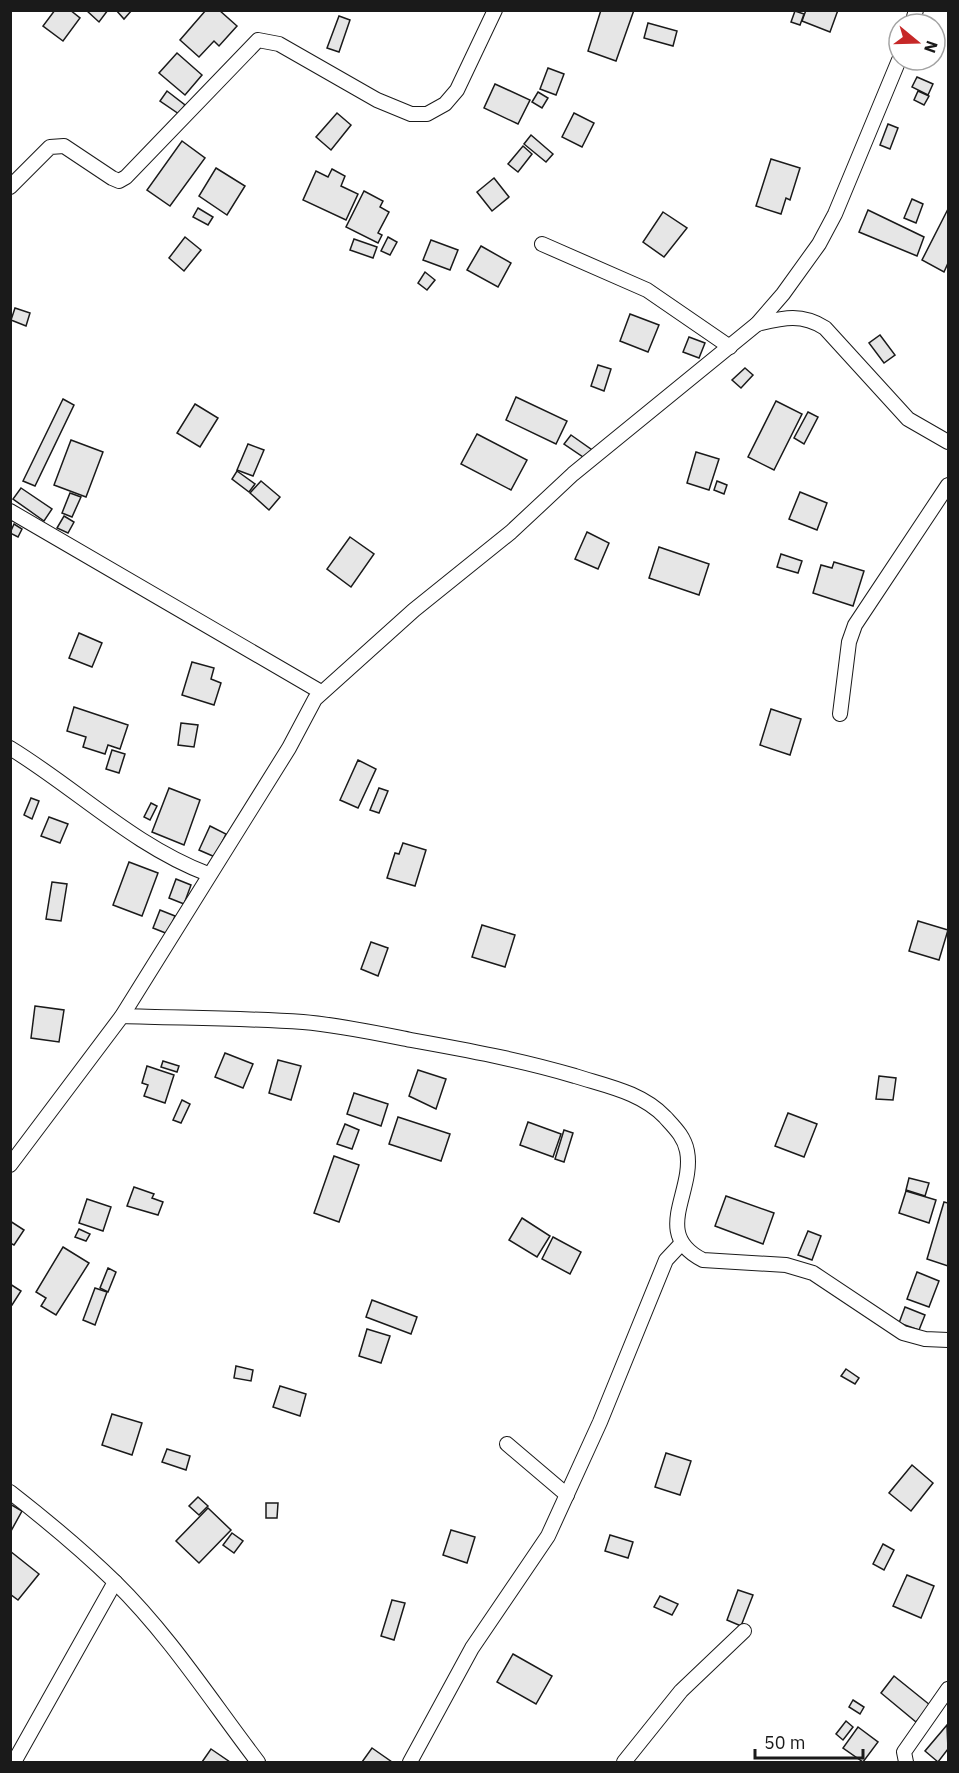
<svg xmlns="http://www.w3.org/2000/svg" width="959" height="1773" font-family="'IBM Plex Sans',sans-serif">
<rect width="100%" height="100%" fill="#fff"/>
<!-- building -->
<g fill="#e6e6e6" stroke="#1a1a1a" stroke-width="1.5">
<polygon points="55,10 70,10 80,18 63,41 43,26"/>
<polygon points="86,10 108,10 99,22"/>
<polygon points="116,10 132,10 124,19"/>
<polygon points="206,10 219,10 237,26 219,46 214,41 199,57 180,40"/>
<polygon points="601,10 634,10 616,61 588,51"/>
<polygon points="806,10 838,10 830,32 802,21"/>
<polygon points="795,11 804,14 800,25 791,22"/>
<polygon points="339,16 350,20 339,52 327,48"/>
<polygon points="648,23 677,31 673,46 644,38"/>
<polygon points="177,53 202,75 185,95 159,73"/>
<polygon points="548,68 564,74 556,95 540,89"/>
<polygon points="917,77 933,84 928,95 912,87"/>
<polygon points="495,84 530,100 518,124 484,108"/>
<polygon points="167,91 185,105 179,114 160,101"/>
<polygon points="918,91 929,96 924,105 914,100"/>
<polygon points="538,92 548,98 542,108 532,102"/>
<polygon points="337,113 351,125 331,150 316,137"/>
<polygon points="574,113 594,123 582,147 562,137"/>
<polygon points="888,124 898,128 890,149 880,145"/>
<polygon points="531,135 553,154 546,162 524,144"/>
<polygon points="182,141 205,158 170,206 147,190"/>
<polygon points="523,146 532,154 518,172 508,164"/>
<polygon points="771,159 800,168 790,200 786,198 781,214 756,206"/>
<polygon points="216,168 245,186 227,215 199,196"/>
<polygon points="332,169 345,176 341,186 358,194 346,220 303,200 316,171 328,177"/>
<polygon points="494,178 509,197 492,211 477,192"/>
<polygon points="364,191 383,201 380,207 389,212 378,233 382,235 378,243 346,227"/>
<polygon points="912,199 923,204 916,223 904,218"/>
<polygon points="198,208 213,217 208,225 193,217"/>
<polygon points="948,209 948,263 944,272 922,260"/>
<polygon points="868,210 924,237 917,256 859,232"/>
<polygon points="663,212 687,228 664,257 643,242"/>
<polygon points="185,237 201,250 184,271 169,258"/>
<polygon points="388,237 397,242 390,255 381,251"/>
<polygon points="354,239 377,247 373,258 350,250"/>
<polygon points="431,240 458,250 450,270 423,260"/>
<polygon points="481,246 511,263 498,287 467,270"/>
<polygon points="425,272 435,280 427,290 418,283"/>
<polygon points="15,308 30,313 26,326 11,320"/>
<polygon points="630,314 659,325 648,352 620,341"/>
<polygon points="880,335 895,355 884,363 869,343"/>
<polygon points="689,337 705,343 699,358 683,352"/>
<polygon points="598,365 611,369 604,391 591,386"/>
<polygon points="745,368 753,375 741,388 732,380"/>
<polygon points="516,397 567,421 556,444 506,420"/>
<polygon points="63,399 74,405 35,486 23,481"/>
<polygon points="776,401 802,414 774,470 748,457"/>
<polygon points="195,404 218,418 200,447 177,433"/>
<polygon points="808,412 818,417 804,444 794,438"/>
<polygon points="477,434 527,460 511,490 461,464"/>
<polygon points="571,435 595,452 589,461 564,444"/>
<polygon points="71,440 103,452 86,497 54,485"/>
<polygon points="248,444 264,450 253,476 237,470"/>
<polygon points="696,452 719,459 709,490 687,483"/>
<polygon points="237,471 255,484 249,492 232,479"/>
<polygon points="261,481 280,497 269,510 250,493"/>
<polygon points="717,481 727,485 724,494 714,490"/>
<polygon points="21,488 52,509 44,521 13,499"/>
<polygon points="800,492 827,503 817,530 789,519"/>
<polygon points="70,493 81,497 72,517 62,513"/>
<polygon points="64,516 74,522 68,533 57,528"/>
<polygon points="14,524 22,529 18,537 10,533"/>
<polygon points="587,532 609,543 598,569 575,559"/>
<polygon points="350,537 374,554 351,587 327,569"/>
<polygon points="659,547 709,564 699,595 649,578"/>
<polygon points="781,554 802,561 798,573 777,567"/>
<polygon points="834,562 864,571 853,606 813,593 821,565 832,568"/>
<polygon points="79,633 102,643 92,667 69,658"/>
<polygon points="192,662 214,668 211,679 221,683 214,705 182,695"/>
<polygon points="74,707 128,725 120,749 108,745 105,754 83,747 86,737 67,731"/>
<polygon points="771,709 801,719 790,755 760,745"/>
<polygon points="181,723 198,725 194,747 178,745"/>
<polygon points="112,750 125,754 119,773 106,769"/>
<polygon points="358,760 376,769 358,808 340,800"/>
<polygon points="169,788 200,800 184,845 152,832"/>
<polygon points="379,788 388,791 379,813 370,810"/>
<polygon points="31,798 39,801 32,819 24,815"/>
<polygon points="151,803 157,806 150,820 144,817"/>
<polygon points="49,817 68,824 60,843 41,836"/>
<polygon points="210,826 226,834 215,857 199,850"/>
<polygon points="403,843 426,850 415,886 387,878 395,853 399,854"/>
<polygon points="129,862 158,873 142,916 113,905"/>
<polygon points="176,879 191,885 184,904 169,898"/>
<polygon points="52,882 67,884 61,921 46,919"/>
<polygon points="160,910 175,916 168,934 153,928"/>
<polygon points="918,921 948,930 939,960 909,951"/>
<polygon points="482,925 515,935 505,967 472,957"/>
<polygon points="371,942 388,948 378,976 361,969"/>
<polygon points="35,1006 64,1010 59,1042 31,1038"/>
<polygon points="225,1053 253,1064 243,1088 215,1077"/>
<polygon points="278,1060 301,1066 291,1100 269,1093"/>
<polygon points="163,1061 179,1066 177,1072 161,1067"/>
<polygon points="147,1066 174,1075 165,1103 144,1096 148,1085 142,1083"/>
<polygon points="418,1070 446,1079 436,1109 409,1096"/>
<polygon points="879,1076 896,1078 893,1100 876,1099"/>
<polygon points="354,1093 388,1104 381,1126 347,1114"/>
<polygon points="182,1100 190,1104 181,1123 173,1120"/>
<polygon points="788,1113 817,1124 804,1157 775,1146"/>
<polygon points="398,1117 450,1134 441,1161 389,1144"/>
<polygon points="528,1122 561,1134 553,1157 520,1145"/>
<polygon points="345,1124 359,1130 352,1149 337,1144"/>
<polygon points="564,1130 573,1133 564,1162 555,1159"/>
<polygon points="334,1156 359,1165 339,1222 314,1213"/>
<polygon points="909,1178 929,1183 925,1196 906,1190"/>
<polygon points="134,1187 154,1194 152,1198 163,1202 158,1215 127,1206"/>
<polygon points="906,1191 936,1200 929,1223 899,1213"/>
<polygon points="726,1196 774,1213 763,1244 715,1226"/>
<polygon points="87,1199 111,1207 103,1231 79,1223"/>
<polygon points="944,1202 948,1203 948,1266 927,1259"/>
<polygon points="522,1218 550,1236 537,1257 509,1240"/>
<polygon points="10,1221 24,1230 14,1245 10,1243"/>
<polygon points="79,1229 90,1234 86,1241 75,1237"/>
<polygon points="808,1231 821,1236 812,1260 798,1255"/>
<polygon points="553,1237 581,1252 570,1274 542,1259"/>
<polygon points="63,1247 89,1263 56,1315 41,1306 46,1298 36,1292"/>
<polygon points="108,1268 116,1272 108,1292 100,1288"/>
<polygon points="917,1272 939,1281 929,1307 907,1299"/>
<polygon points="10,1284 21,1291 12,1305 10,1304"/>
<polygon points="95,1288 107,1292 95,1325 83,1320"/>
<polygon points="372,1300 417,1317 411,1334 366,1317"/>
<polygon points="905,1307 925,1315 919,1330 899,1323"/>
<polygon points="367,1329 390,1336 381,1363 359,1356"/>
<polygon points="236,1366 253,1370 251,1381 234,1378"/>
<polygon points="846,1369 859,1378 855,1384 841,1376"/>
<polygon points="280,1386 306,1394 300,1416 273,1407"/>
<polygon points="112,1414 142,1423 132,1455 102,1445"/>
<polygon points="167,1449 190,1456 186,1470 162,1462"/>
<polygon points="666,1453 691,1461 680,1495 655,1487"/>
<polygon points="912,1465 933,1483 911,1511 889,1493"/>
<polygon points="198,1497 208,1506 199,1515 189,1506"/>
<polygon points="266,1503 278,1503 277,1518 266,1518"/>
<polygon points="10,1504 22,1511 11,1531 10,1530"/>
<polygon points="208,1508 231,1530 199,1563 176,1541"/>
<polygon points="451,1530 475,1537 467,1563 443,1555"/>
<polygon points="232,1533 243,1541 234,1553 223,1545"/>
<polygon points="610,1535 633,1542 628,1558 605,1551"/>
<polygon points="883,1544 894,1550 884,1570 873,1564"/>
<polygon points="10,1551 39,1574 18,1600 10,1594"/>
<polygon points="907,1575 934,1586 921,1618 893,1606"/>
<polygon points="738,1590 753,1595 741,1626 727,1620"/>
<polygon points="660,1596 678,1604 672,1615 654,1607"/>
<polygon points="392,1600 405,1603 394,1640 381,1636"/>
<polygon points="513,1654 552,1676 536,1704 497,1682"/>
<polygon points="894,1676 930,1705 916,1722 881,1693"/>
<polygon points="853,1700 864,1707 860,1714 849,1707"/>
<polygon points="846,1721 853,1727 843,1740 836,1734"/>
<polygon points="947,1725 948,1749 938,1762 925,1751"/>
<polygon points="858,1727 878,1742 863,1762 843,1748"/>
<polygon points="372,1748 392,1762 362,1762"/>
<polygon points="211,1749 230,1762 202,1762"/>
</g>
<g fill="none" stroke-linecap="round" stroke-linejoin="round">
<defs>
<g id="street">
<polyline points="912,24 916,10"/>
<polyline points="10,187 50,147 64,146 112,178 119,181 126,177 258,40 279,44 377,100 411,114 427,114 445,104 457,90 495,10"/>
<polyline points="542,244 647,290 730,347"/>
<path d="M757,324C783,318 801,313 825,328L908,419L948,442"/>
<polyline points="10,511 321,692"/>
<polyline points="840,714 849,642 855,625 948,485"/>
<path d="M10,748C77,789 134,846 208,874"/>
<path d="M122,1016C182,1018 243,1018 303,1022C339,1025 376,1033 411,1040C467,1050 521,1060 575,1076C606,1086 641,1092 665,1117C674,1127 684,1136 687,1151C695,1192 651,1234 703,1260L786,1265L813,1273L903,1333L925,1339L948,1340"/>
<polyline points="10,1165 122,1016 289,748 315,699 414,610 511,532 573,474 757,324 783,294 819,244 835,214 899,60"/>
<polyline points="507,1444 567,1495"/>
<path d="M10,1492C46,1520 82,1550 115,1582C170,1636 212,1702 258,1762"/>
<polyline points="14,1762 115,1582"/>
<polyline points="410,1762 472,1648 548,1536 600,1422 666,1260 681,1244"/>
<polyline points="624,1762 681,1691 744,1631"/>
<polyline points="906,1762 904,1752 948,1689"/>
</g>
</defs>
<!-- street casing -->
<use href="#street" stroke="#1a1a1a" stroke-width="16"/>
<!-- street -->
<use href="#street" stroke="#fff" stroke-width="14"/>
</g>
<!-- border -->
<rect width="959" height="1773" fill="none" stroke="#1a1a1a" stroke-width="24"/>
<!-- north arrow -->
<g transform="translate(917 42) rotate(109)"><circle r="28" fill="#ffffff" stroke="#a3a3a3" stroke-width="1.5"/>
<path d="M0-4.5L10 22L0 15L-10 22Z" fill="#c62828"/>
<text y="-9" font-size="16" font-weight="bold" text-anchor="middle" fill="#1a1a1a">N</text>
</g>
<!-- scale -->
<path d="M755 1749v9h108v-9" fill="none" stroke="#1a1a1a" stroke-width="3"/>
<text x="764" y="1749" font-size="18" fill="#1a1a1a" stroke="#ffffff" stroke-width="4.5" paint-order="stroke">50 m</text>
</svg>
